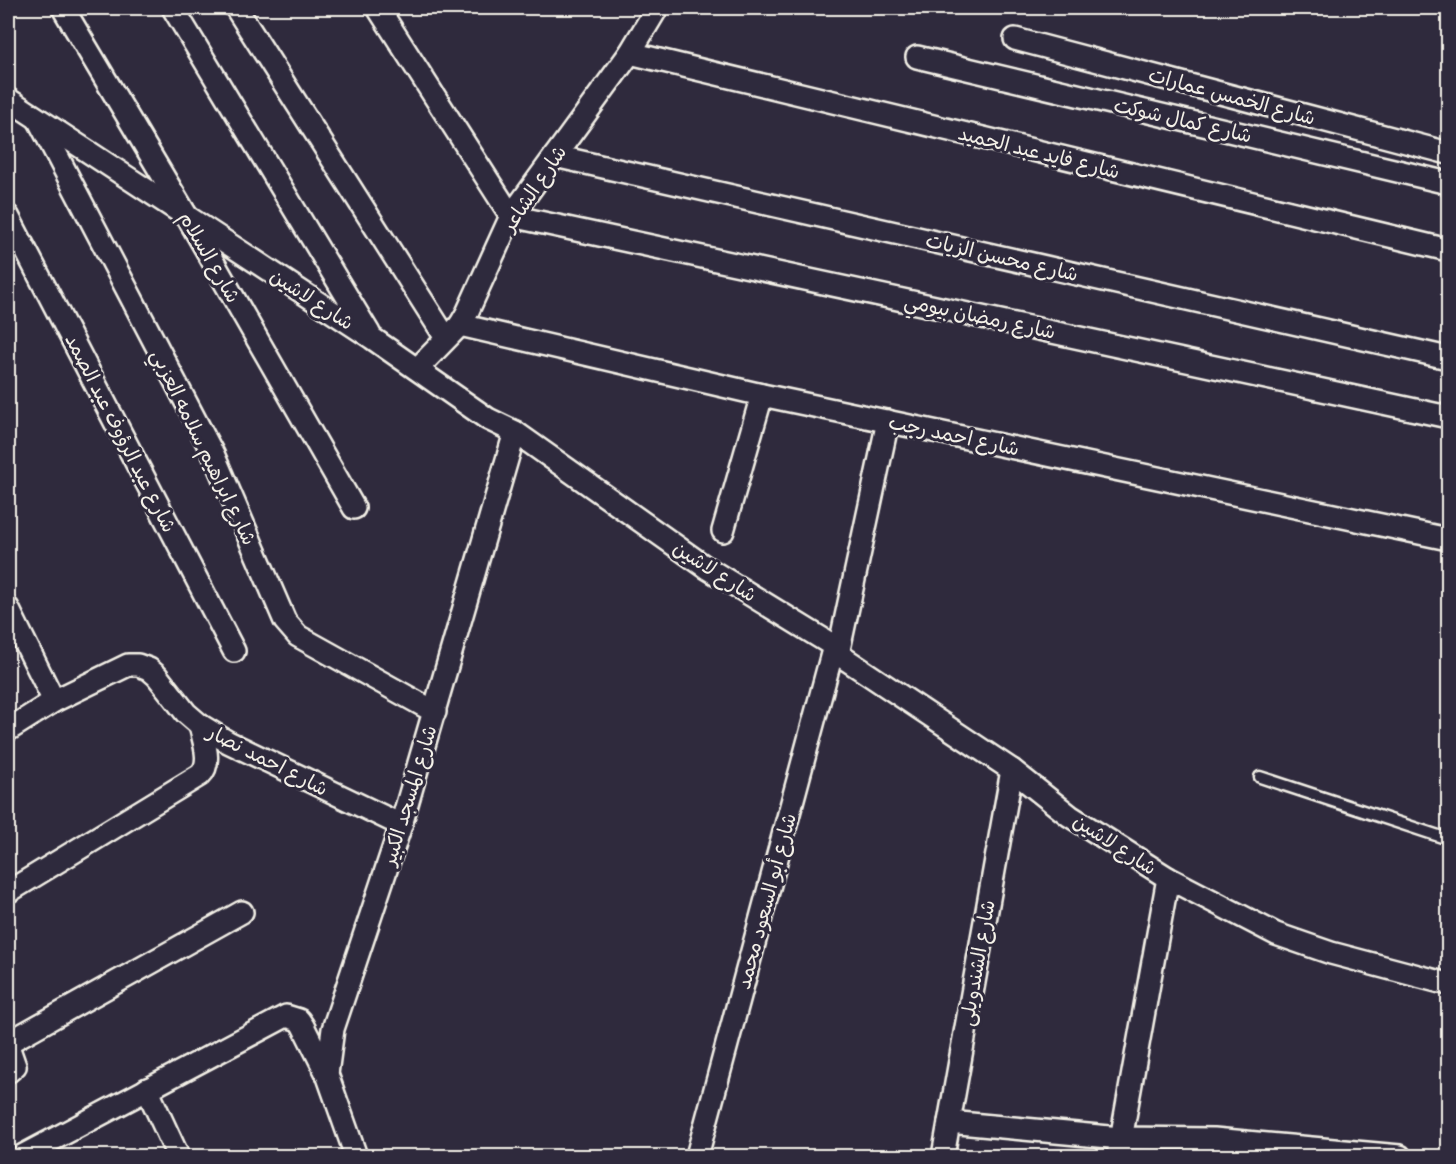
<svg xmlns="http://www.w3.org/2000/svg" width="1456" height="1164" font-family="Itim,'Playpen Sans Arabic',sans-serif">
<rect width="100%" height="100%" fill="#2f2a3d"/>
<filter id="ink" filterUnits="userSpaceOnUse"><feTurbulence type="fractalNoise" baseFrequency=".0167" numOctaves="2"/><feDisplacementMap in="SourceGraphic" scale="12" xChannelSelector="R" yChannelSelector="G"/><feConvolveMatrix kernelMatrix="1 2 1 2 8 2 1 2 1" color-interpolation-filters="sRGB"/></filter>
<g filter="url(#ink)">
<g fill="none" stroke-linecap="round" stroke-linejoin="round">
<defs>
<polyline id="lane" points="1260,777 1448,839"/>
<g id="street">
<polyline points="63,8 188,218 354,508"/>
<polyline points="173,8 369,333"/>
<polyline points="236,8 446,338"/>
<polyline points="378,8 511,216 1448,417"/>
<polyline points="1015,39 1448,153"/>
<polyline points="630,53 1448,250"/>
<polyline points="917,57 1448,183"/>
<polyline points="8,99 372,338 488,419 515,432 707,568 834,646 838,654 1012,770 1070,816 1168,878 1276,934 1331,953 1448,984"/>
<polyline points="39,121 213,454 285,621 298,636 435,712"/>
<polyline points="555,156 1448,358"/>
<polyline points="8,216 234,651"/>
<polyline points="460,325 762,395 1448,539"/>
<polyline points="417,369 460,325 467,313 511,216 630,53 657,8"/>
<polyline points="723,531 762,395"/>
<polyline points="8,608 54,701"/>
<polyline points="838,654 888,421"/>
<polyline points="8,730 54,701 128,665 138,665 149,669 157,676 186,713 200,725 228,742 401,825"/>
<path d="M8,892L200,775C213,763 203,740 200,725"/>
<polyline points="8,1072 15,1066 8,1046 11,1041 242,912"/>
<polyline points="147,1089 178,1156"/>
<polyline points="949,1122 1120,1138 1214,1139 1400,1156"/>
<polyline points="22,1156 286,1016 299,1020 303,1026 327,1074"/>
<polyline points="356,1156 327,1074 333,1029 401,825 515,432"/>
<polyline points="697,1156 834,646"/>
<polyline points="943,1156 1012,770"/>
<polyline points="1118,1156 1168,878"/>
</g>
</defs>
<!-- lane casing -->
<use href="#lane" stroke="#f4f1e8" stroke-width="15"/>
<!-- street casing -->
<use href="#street" stroke="#f4f1e8" stroke-width="26"/>
<!-- lane -->
<use href="#lane" stroke="#2f2a3d" stroke-width="10"/>
<!-- street -->
<use href="#street" stroke="#2f2a3d" stroke-width="21"/>
</g>
</g>
<g text-anchor="middle" dominant-baseline="central" stroke-width="6" stroke-linejoin="round" paint-order="stroke">
<!-- street labels -->
<g font-size="20" fill="#f4f1e8" stroke="#2f2a3d">
<text transform="translate(1232 96) rotate(15)">شارع الخمس عمارات</text>
<text transform="translate(1183 120) rotate(13)">شارع كمال شوكت</text>
<text transform="translate(1039 152) rotate(14)">شارع فايد عبد الحميد</text>
<text transform="translate(534 188) rotate(-56)">شارع الشاعر</text>
<text transform="translate(210 257) rotate(60)">شارع السلام</text>
<text transform="translate(1002 257) rotate(13)">شارع محسن الزيات</text>
<text transform="translate(312 299) rotate(33)">شارع لاشين</text>
<text transform="translate(980 316) rotate(12)">شارع رمضان بيومي</text>
<text transform="translate(121 433) rotate(63)">شارع عبد الرؤوف عبد الصمد</text>
<text transform="translate(954 435) rotate(12)">شارع احمد رجب</text>
<text transform="translate(204 447) rotate(64)">شارع ابراهيم سلامه العزبي</text>
<text transform="translate(715 571) rotate(33)">شارع لاشين</text>
<text transform="translate(268 760) rotate(27)">شارع احمد نصار</text>
<text transform="translate(409 795) rotate(-73)">شارع المسجد الكبير</text>
<text transform="translate(1115 844) rotate(33)">شارع لاشين</text>
<text transform="translate(766 901) rotate(-75)">شارع أبو السعود محمد</text>
<text transform="translate(977 963) rotate(-80)">شارع الشندويلى</text>
</g>
</g>
<!-- margin -->
<rect width="1456" height="1164" fill="none" stroke="#2f2a3d" stroke-width="30"/>
<rect x="15" y="15" width="1426" height="1134" fill="none" stroke="#f4f1e8" stroke-width="2" filter="url(#ink)"/>
</svg>
